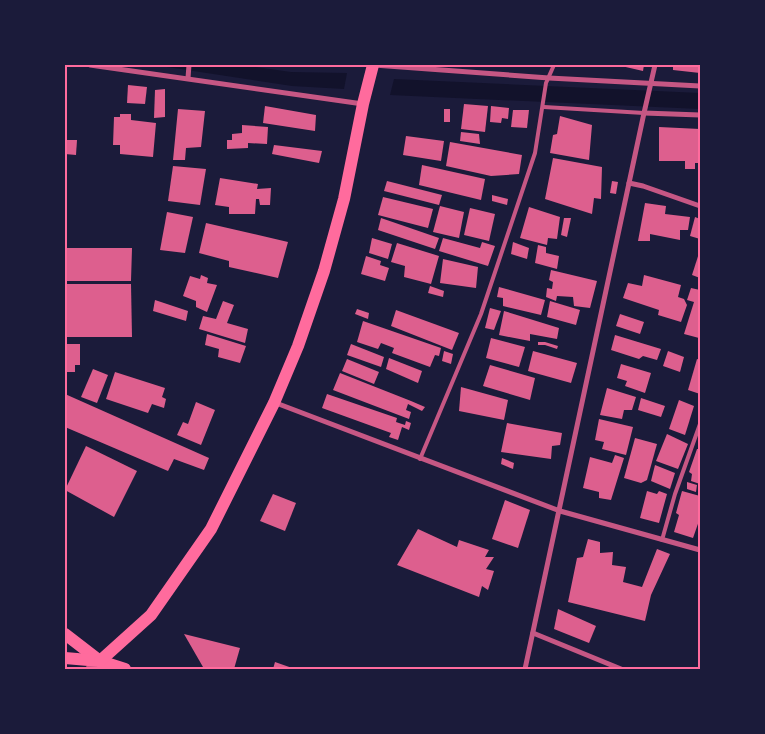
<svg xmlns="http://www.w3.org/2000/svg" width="765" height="734" font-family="Rubik,sans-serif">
<rect width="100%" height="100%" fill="#1b1b3a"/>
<!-- water -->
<g fill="#12122b">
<polygon points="154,65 242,65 291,72 347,73 344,89 292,86"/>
<polygon points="394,79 700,93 700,109 390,95"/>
</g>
<!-- building -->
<g fill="#dd5f8e">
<polygon points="617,65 644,65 643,71"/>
<polygon points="673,65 700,65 700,73 673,70"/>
<polygon points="128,85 147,87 145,104 127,103"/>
<polygon points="165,89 165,117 154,118 155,90"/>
<polygon points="464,104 488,106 485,132 461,129"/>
<polygon points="265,106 316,115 315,131 263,123"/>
<polygon points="491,106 509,108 508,119 502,118 501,123 490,122"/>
<polygon points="178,109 205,111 201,147 186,148 185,160 173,160"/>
<rect x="444" y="109" width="6" height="13"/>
<polygon points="513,110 529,110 527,128 511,127"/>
<polygon points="120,114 131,114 131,120 156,123 153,157 120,154 120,145 113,145 114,117 120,117"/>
<polygon points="560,116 592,125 589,160 550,153 553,135 557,134"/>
<polygon points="242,125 268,127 267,144 248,143 248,148 227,149 227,140 232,140 232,134 242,133"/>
<polygon points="659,127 700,129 700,163 695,163 695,169 685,169 685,161 659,161"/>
<polygon points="461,132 479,134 480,144 460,141"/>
<polygon points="406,136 444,141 441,161 403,155"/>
<polygon points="65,140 77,140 76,155 65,154"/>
<polygon points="450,142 522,155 519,174 491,176 446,166"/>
<polygon points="274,145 322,151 319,163 272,154"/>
<polygon points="553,158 602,167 601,199 594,198 592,214 545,199"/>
<polygon points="422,165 485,179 481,200 419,185"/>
<polygon points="173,166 206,169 200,205 168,201"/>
<polygon points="220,178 258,184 257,189 271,188 270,205 260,205 259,199 256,199 255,214 229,214 229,207 215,205"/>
<polygon points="387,181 442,195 439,205 384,191"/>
<polygon points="612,181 618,182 616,194 610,193"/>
<polygon points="492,195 508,199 507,205 492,201"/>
<polygon points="383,197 433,209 428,228 378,215"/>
<polygon points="645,203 666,206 665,214 690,217 688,230 680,230 680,240 650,234 650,241 638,241"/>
<polygon points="440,206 464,212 459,238 433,232"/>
<polygon points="529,207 560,217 557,239 548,238 547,245 520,238"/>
<polygon points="470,208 495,214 489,241 464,235"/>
<polygon points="167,212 193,217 185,253 160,250"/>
<polygon points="695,217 700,219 700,239 690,236"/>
<polygon points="381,218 439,238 435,249 378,230"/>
<polygon points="564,218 571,218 567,237 561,235"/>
<polygon points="206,223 288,242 278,278 229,267 229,261 199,253"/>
<polygon points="372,238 392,244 388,259 369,253"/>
<polygon points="443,238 480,248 482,242 495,246 488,266 439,251"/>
<polygon points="513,242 529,248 527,259 511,254"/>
<polygon points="397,243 439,256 431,284 404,277 405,266 391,262"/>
<polygon points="538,245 546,247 546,253 559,256 557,269 535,263"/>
<polygon points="65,248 132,248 131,281 65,281"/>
<polygon points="700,250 700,278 692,275"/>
<polygon points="366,256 381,261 380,265 389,268 385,281 361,274"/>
<polygon points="443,259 478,267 476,288 440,283"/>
<polygon points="551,270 597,281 590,308 574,306 573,297 557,296 556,301 546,297 547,288 552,289 553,282 549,280"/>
<polygon points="201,275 208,278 207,283 217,285 207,312 196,307 196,301 183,296 190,276 200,279"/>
<polygon points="644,275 681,285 678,297 684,299 687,305 681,322 658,315 659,310 623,298 628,283 642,286"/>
<polygon points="65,284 131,284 132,337 65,337"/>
<polygon points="430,286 444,291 443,297 428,293"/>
<polygon points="499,287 545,300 541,315 503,306 503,298 497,297"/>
<polygon points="691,288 700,290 699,338 684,334 694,302 687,300"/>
<polygon points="155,300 188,311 186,321 153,311"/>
<polygon points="223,301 234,305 227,323 248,329 245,343 199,329 203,316 216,319"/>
<polygon points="550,301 580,310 576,325 547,317"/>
<polygon points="490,308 501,311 494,330 485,328"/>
<polygon points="357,309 369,313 368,319 355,314"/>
<polygon points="396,310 459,333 452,350 391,326"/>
<polygon points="504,311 559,328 557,339 530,334 530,341 499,335"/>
<polygon points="620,314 644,322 640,334 616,326"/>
<polygon points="363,321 441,348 439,356 435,355 430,367 392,353 394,348 381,343 378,349 357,342"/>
<polygon points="207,334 246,346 240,363 218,357 219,349 205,345"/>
<polygon points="615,335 661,349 657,360 643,356 639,359 611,350"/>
<polygon points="491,338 525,347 519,367 486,358"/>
<polygon points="538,342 545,342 558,346 557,349 545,345 538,345"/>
<polygon points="65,344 80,344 80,365 75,365 75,372 65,372"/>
<polygon points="351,344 384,357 381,367 347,355"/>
<polygon points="444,351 453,354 451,364 442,361"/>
<polygon points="533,351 577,363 571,383 528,371"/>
<polygon points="668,351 684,357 680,372 663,366"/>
<polygon points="389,358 422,371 418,383 386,369"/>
<polygon points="347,359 379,372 374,384 342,371"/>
<polygon points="697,359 700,360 700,394 688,390"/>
<polygon points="621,364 651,373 645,393 625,386 627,381 617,378"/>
<polygon points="490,365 535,378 530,400 483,386"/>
<polygon points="93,369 108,375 97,403 81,397"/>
<polygon points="115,372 165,388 162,397 166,399 164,408 152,404 148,413 106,399"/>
<polygon points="340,373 411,401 425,407 422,411 408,404 406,410 411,412 409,419 333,390"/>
<polygon points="461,387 508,400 504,420 459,411"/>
<polygon points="607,388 636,397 632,410 624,410 622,419 600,415"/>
<polygon points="65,394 209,458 204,470 174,459 168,471 65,427"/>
<polygon points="327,394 397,418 396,422 405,425 406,421 411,423 409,430 402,427 398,440 389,437 391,433 322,408"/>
<polygon points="641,398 665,406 661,417 638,410"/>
<polygon points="679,400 694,406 685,435 669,429"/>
<polygon points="196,402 215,410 201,445 177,435 183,422 188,424"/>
<polygon points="599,419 633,427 626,455 602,449 604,442 595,440"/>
<polygon points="507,423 562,433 560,445 552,446 551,459 501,452"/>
<polygon points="667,434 688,444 678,469 656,461"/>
<polygon points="635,438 657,444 647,480 641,483 624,478"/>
<polygon points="86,446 137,471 114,517 65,490"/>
<polygon points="697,449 700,449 700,484 691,481 692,474 689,472"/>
<polygon points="615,455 624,458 611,500 599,498 599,492 583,488 590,457 612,463"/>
<polygon points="502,458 514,463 513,469 501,464"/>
<polygon points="655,465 675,473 670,489 651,481"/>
<polygon points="687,482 697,485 696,492 687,489"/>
<polygon points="647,491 657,494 659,491 667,494 659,523 640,518"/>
<polygon points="682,491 700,496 700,518 693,538 674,532 679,515 676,513"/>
<polygon points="273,494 296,503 285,531 260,521"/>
<polygon points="505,500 530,510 518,548 492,539"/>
<polygon points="418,529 457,547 459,540 489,550 485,557 494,557 486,569 494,571 488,590 482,586 479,597 397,565"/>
<polygon points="588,539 600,542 600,553 613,552 612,565 626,567 623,582 642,587 657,549 670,554 651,595 645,621 568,602 577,558 583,557"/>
<polygon points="558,609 596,626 589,643 554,629"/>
<polygon points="184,634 240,648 234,669 212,669 203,667"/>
<polygon points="275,662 295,669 273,669"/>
</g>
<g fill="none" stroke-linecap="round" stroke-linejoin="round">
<!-- service -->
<g stroke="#c65784" stroke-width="4">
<polyline points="544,107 644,113"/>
<polyline points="420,459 481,314 535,153 546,83 554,65"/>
<polyline points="662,540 675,494 700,424"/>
</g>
<!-- minor -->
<g stroke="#c65784" stroke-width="5">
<polyline points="90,65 363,104"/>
<polyline points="374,65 549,78 700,86"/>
<polyline points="188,78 189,65"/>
<polyline points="644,113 700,115"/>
<polyline points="629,183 643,186 700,206"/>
<polyline points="276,403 560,511 700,550"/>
<polyline points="533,633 621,669"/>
<polyline points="525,669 644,113 655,65"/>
</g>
<!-- tertiary -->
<polyline stroke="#c65784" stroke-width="9" points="90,669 100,661"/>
<!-- primary -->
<g stroke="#ff6b9d" stroke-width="12">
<polyline points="65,634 100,661"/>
<polyline points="65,658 100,661 125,669"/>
<polyline points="100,661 151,615 211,529 274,403 298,346 324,271 344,199 363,104 373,65"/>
</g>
</g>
<!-- border -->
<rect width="765" height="734" fill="none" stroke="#1b1b3a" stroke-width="132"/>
<rect x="66" y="66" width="633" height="602" fill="none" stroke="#ff6b9d" stroke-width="2"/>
</svg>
